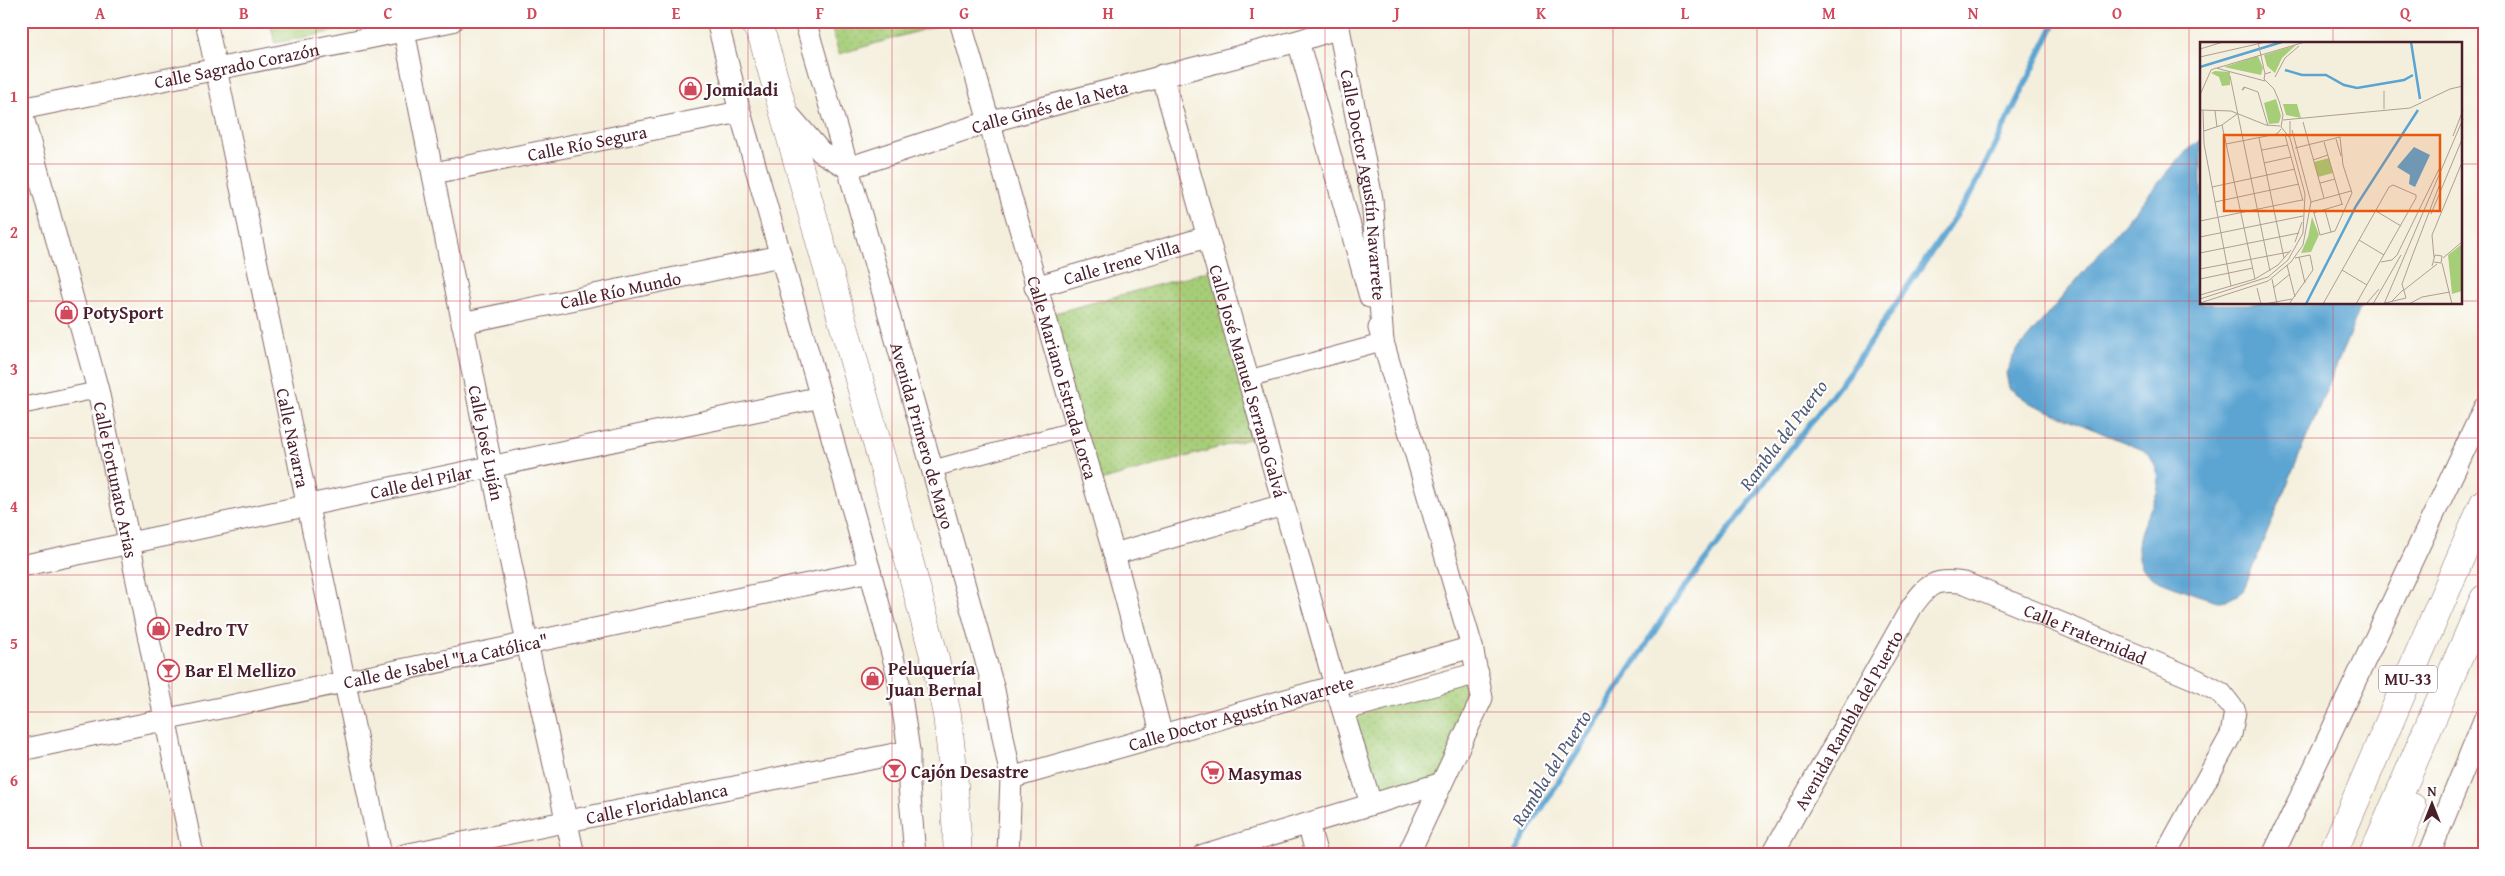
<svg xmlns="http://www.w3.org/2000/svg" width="2505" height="876" font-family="'Gentium Book Plus',serif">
<defs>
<pattern id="park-dots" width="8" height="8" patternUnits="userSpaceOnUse" patternTransform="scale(1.25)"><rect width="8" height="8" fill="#a6cd78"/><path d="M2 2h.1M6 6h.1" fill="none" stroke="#90b068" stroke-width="1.8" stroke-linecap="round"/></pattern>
</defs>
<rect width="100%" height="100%" fill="#fff"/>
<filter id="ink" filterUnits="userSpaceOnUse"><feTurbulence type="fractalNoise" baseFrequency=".02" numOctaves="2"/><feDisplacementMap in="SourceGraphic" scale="10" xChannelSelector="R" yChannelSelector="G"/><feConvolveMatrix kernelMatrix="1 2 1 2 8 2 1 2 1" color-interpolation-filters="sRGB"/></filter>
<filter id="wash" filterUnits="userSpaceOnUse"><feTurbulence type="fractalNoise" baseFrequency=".0096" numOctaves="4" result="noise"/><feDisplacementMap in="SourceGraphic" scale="20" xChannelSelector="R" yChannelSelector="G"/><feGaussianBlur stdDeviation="1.12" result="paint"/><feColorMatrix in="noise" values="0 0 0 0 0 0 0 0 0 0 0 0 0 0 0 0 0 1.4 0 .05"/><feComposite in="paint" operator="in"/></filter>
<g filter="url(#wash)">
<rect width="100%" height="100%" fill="#f4efdc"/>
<!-- grass -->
<polygon fill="#a6cd78" stroke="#787652" points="270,21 386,21 275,43"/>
<!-- park -->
<g fill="url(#park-dots)" stroke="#787652">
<polygon points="830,21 946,21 946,23 839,54"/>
<polygon points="1216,269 1263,435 1093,483 1044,316"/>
<polygon points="1478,673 1482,698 1439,784 1371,804 1343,710"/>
</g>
<!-- water -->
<path fill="#5ba4d2" stroke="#52627e" d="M2201,140V304H2362L2243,591C2235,596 2229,601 2219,601C2211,601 2159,581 2150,576C2144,572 2140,564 2139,557C2130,517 2184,489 2143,450L2030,403L2009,388L2006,373L2015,353L2183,154Z"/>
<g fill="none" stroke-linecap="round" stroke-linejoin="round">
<!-- stream -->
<polyline stroke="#5ba4d2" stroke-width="6" points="1514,855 1533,822 1670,607 1854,366 1972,192 2056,21"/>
</g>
</g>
<g filter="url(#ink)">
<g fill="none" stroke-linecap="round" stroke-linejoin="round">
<defs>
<g id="pedestrian">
<polyline points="1247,379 1383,342"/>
<polyline points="21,406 98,390"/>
<polyline points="932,469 1077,429"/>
</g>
<g id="minor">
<path id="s1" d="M206,21L381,855"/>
<polyline points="717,21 740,112 870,571 898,676 909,751 909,786 915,855"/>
<path id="s2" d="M805,21L848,168L994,690L1011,778L1008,855"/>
<path id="s3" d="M960,21L1114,554L1162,736"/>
<path id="s4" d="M404,31L527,643L574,855"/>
<polyline points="1298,41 1370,297"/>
<path id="s5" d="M1162,75L1330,668L1371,804"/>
<path id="s6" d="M21,109L452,21"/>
<path id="s7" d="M784,109L821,152L848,168L988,122L1298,41L1339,28L1372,199L1383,342"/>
<path id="s8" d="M21,110L98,390L193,855"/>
<path id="s9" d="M434,173L740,112"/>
<path id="s10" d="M1035,287L1207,237"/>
<path id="s11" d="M462,323L780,256"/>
<polyline points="1379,328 1472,647 1482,698 1408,855"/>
<polyline points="1114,554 1283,505"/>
<path id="s12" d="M21,566L821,397"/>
<polyline points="1343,710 1478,673"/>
<path id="s13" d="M21,750L870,571"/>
<path id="s14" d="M1011,778L1472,647"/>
<polyline points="1308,824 1317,855"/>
<path id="s15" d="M404,855L909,751"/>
<polyline points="1203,855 1439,784"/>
<path id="s16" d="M1772,855L1911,608C1928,584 1934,578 1965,583L2197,680L2221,693L2235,711L2231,735L2165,855"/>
<polyline points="2273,855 2484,408"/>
<polyline points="2429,855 2484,720"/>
</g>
<polyline id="primary" points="754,21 763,39 890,489 935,659 947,715 953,768 958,855"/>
<g id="motorway">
<polyline points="2332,855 2484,503"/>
<polyline points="2373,855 2484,599"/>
<polyline points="2394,855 2412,807"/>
</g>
</defs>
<!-- pedestrian casing -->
<use href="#pedestrian" stroke="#866869" stroke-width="18"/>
<!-- minor casing -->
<use href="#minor" stroke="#866869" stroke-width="23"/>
<!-- primary casing -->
<use href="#primary" stroke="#866869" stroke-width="29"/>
<!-- motorway casing -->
<use href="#motorway" stroke="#866869" stroke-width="29"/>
<!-- pedestrian -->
<use href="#pedestrian" stroke="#fff" stroke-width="16"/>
<!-- minor -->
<use href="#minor" stroke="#fff" stroke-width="21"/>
<!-- primary -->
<use href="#primary" stroke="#fff" stroke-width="28"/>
<!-- motorway -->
<use href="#motorway" stroke="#fff" stroke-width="28"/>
</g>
</g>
<!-- grid -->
<path fill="none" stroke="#d1495b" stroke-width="1" stroke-opacity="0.55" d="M172,21V855M316,21V855M460,21V855M604,21V855M748,21V855M892,21V855M1036,21V855M1180,21V855M1325,21V855M1469,21V855M1613,21V855M1757,21V855M1901,21V855M2045,21V855M2189,21V855M2333,21V44M21,164H2201M2461,164H2484M21,301H2201M2461,301H2484M2333,304V855M21,438H2484M21,575H2484M21,712H2484"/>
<!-- icons -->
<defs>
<symbol id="shop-ring" viewBox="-11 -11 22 22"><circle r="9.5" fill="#fff" stroke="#d1495b" stroke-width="1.5"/><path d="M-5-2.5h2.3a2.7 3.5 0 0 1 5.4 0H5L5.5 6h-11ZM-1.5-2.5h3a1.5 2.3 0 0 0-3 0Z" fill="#d1495b"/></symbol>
<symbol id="bar-ring" viewBox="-11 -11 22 22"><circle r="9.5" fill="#fff" stroke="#d1495b" stroke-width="1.5"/><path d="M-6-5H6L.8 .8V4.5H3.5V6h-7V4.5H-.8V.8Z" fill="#d1495b"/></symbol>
<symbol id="supermarket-ring" viewBox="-11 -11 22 22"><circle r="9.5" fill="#fff" stroke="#d1495b" stroke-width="1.5"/><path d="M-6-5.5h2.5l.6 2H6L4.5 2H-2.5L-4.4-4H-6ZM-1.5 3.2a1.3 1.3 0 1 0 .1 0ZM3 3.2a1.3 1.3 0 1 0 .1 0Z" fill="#d1495b"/></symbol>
</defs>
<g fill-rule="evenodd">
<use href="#shop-ring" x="678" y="76" width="25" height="25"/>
<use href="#shop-ring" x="54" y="300" width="25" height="25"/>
<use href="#shop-ring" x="146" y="616" width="25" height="25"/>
<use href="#bar-ring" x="156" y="658" width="25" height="25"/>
<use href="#shop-ring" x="860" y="666" width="25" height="25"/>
<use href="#bar-ring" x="882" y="758" width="25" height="25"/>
<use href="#supermarket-ring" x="1200" y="760" width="25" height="25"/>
</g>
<g text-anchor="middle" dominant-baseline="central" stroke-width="4" stroke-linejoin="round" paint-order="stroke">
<!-- shield labels -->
<rect fill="#fff" stroke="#80626b" stroke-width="1" x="2379" y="665.5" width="58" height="27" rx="4"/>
<g font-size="16" font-weight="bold" fill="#4a1f2b">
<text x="2408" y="679">MU-33</text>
</g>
<!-- street labels -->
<g font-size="18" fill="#4a1f2b" stroke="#fff">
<text stroke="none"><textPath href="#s6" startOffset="220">Calle Sagrado Corazón</textPath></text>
<text stroke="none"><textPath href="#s7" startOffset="299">Calle Ginés de la Neta</textPath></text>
<text stroke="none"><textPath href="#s9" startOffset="156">Calle Río Segura</textPath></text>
<text stroke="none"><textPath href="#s7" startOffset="758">Calle Doctor Agustín Navarrete</textPath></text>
<text stroke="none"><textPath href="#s10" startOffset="90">Calle Irene Villa</textPath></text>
<text stroke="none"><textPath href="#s11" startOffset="162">Calle Río Mundo</textPath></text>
<text stroke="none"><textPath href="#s3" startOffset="371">Calle Mariano Estrada Lorca</textPath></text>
<text stroke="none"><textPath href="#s5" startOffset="318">Calle José Manuel Serrano Galvá</textPath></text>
<text stroke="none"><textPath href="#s2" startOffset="431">Avenida Primero de Mayo</textPath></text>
<text stroke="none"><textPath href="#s1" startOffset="426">Calle Navarra</textPath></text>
<text stroke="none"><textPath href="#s4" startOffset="420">Calle José Luján</textPath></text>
<text stroke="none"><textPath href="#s8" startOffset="382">Calle Fortunato Arias</textPath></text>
<text stroke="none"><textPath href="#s12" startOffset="409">Calle del Pilar</textPath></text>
<text stroke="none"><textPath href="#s16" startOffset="479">Calle Fraternidad</textPath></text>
<text stroke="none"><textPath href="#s13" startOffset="434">Calle de Isabel "La Católica"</textPath></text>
<text stroke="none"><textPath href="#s14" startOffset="239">Calle Doctor Agustín Navarrete</textPath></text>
<text stroke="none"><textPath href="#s16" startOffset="155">Avenida Rambla del Puerto</textPath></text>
<text stroke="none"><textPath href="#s15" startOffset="258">Calle Floridablanca</textPath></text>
</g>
<!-- poi labels -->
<g font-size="18" font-weight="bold" fill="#4a1f2b" stroke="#fff" text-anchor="start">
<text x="706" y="89">Jomidadi</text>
<text x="83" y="312">PotySport</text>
<text x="175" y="629">Pedro TV</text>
<text x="888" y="668">Peluquería<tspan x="888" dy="21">Juan Bernal</tspan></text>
<text x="185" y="670">Bar El Mellizo</text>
<text x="911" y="771">Cajón Desastre</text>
<text x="1228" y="773">Masymas</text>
</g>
<!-- water labels -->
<g font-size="19" font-style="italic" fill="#525b76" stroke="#fff">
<text transform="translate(1783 435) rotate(-53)">Rambla del Puerto</text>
<text transform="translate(1551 768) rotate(-58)">Rambla del Puerto</text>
</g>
</g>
<!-- overview -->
<g transform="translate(2200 42)">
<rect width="262" height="262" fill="#f4efdc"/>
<path d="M96,3L82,16L75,31L67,24L64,13ZM58,14L63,26L61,33L24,25ZM15,29L30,30V43L22,44L19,35L11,31ZM262,202V249L252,252L248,213Z" fill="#a6cd78"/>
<path d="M76,57L81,74L79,81L69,82L64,61ZM83,62H97L101,76L86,73ZM129,116L133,131L118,135L114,120ZM112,175L119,193L111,210L101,211L108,195Z" fill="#a6cd78"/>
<path d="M214,105L230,113L215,145L209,142L210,133L197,125Z" fill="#5ba4d2"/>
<path fill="none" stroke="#5ba4d2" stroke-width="2.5" d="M211,0L220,57M0,25L82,0M85,28L102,33H126L144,43L157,46L204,38L213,33M106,262L156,164L218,68"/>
<path fill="none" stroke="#b09c95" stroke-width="1" d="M58,0L65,32M0,7L23,0M0,15L66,0M17,26L105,0M30,34L70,229M75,35L85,16L99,4M44,45L42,48L44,47V45L58,50L68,84M184,49V67M0,53L11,28L16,26L65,39M0,68L31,69L66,83L80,84M3,68L4,102L31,244M15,69L17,85M83,78L210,66L250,47L263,44M103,80L124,156M22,83L55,237M4,89L22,83L37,72M85,93L103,159M253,94L263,68M90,95V79M59,96L84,216M136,97L141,114M124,100L142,162M26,102L77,92L81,87M95,106L140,95L143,123M62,108L88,103M113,118L128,113M64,121L91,115M143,123L152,151M120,141L135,137M12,145L95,127M15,160L99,142M111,160L151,149M125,168L131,190M176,169L201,184M113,171L143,162M114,171L120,193L135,189L152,151M231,172L263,95M0,179L102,158M0,195L103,174M159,198L184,213M95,200L102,180M0,211L99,191M213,212L241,139M99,215L105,241M234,215L232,193L263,118M243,216L263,199M181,220L192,218L197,213L239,127M242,221L252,262M87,223L95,255M232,224L235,213L242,214L241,221L234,220M0,227L89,210M142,228L167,243M0,237L53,226M72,237L77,262M57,246L61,262M73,246L90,232M204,248L237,222M0,253L55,237L78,223L91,208M0,257L68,235L88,218L103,191L105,152L90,96L81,85L83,73L79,59L74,47L64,37L65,32L71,30M192,259L203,248M0,261L68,239L91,220L103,203L111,160L92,88M185,261L206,256L202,242L213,212M64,262L92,257M89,262L113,228L110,213L95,216M123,262L189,145L193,143L216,153V156L156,262M166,262L179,247M173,262L201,213M184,262L263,77M209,262L222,255L250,250"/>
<path fill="#e8590c" fill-opacity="0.15" stroke="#e8590c" stroke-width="2.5" d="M24,93H240V169H24Z"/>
<rect width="262" height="262" fill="none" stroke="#4a1f2b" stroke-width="2.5"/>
</g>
<!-- margin -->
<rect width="2505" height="876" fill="none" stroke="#fff" stroke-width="55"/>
<!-- north arrow -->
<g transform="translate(2432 804)" stroke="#ffffff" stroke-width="4" paint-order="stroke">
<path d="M0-4L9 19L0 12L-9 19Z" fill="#4a1f2b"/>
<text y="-8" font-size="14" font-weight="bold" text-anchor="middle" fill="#4a1f2b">N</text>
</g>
<rect x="28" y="28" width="2450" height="820" fill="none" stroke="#d1495b" stroke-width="2"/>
<g font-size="16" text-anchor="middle" font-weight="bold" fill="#d1495b">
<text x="100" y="19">A</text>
<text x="244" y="19">B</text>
<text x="388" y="19">C</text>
<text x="532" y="19">D</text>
<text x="676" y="19">E</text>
<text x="820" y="19">F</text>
<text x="964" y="19">G</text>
<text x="1108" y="19">H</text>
<text x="1252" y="19">I</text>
<text x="1397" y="19">J</text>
<text x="1541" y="19">K</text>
<text x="1685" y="19">L</text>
<text x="1829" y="19">M</text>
<text x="1973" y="19">N</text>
<text x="2117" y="19">O</text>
<text x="2261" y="19">P</text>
<text x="2405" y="19">Q</text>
<text x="14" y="102">1</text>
<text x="14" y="238">2</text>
<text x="14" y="375">3</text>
<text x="14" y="512">4</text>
<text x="14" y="649">5</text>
<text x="14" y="786">6</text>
</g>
</svg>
